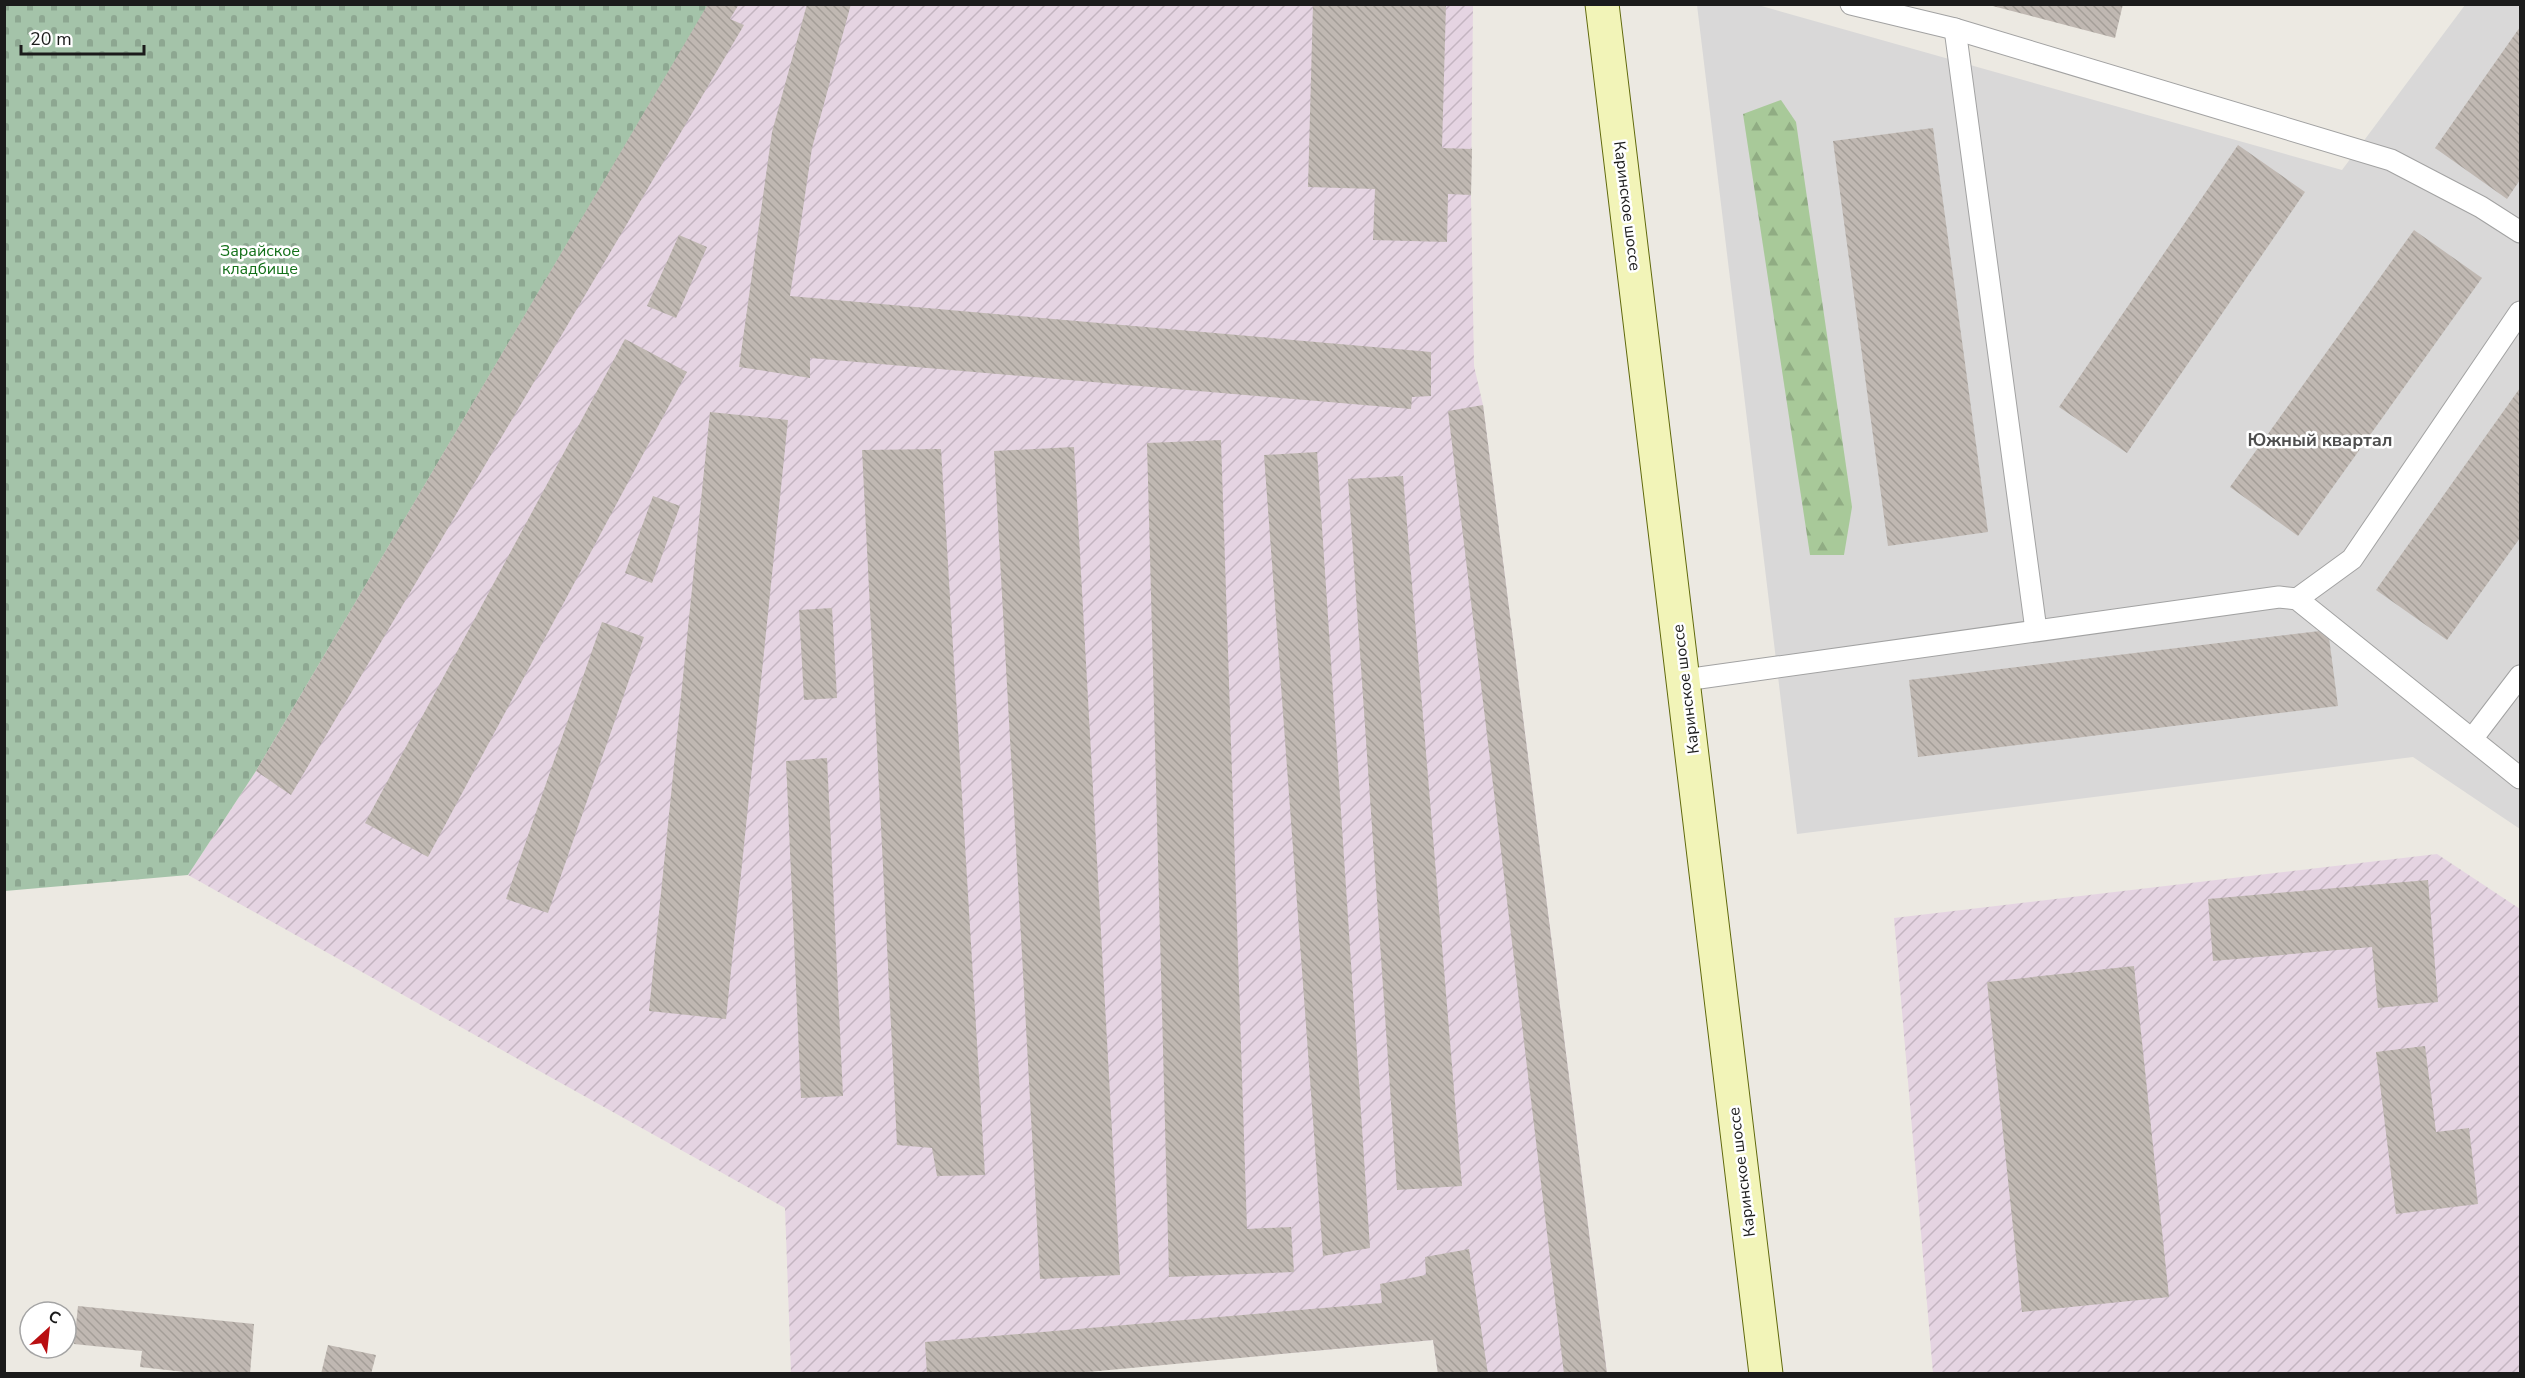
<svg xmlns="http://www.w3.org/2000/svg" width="2525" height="1378" font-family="'Nunito Sans',sans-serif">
<defs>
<pattern id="industrial-furrows" width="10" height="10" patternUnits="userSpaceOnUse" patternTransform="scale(1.5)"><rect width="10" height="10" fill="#e5d4e2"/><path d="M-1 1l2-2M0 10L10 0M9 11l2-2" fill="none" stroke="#c4b5c1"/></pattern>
<pattern id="forest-firs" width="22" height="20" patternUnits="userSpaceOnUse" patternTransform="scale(1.5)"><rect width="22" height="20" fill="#a8c999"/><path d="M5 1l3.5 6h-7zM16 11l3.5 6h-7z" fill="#90ac83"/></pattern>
<pattern id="cemetery-stones" width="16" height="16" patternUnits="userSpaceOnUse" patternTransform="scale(1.5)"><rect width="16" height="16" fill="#a4c3a9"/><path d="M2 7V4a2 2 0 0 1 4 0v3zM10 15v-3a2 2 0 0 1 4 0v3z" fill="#8da791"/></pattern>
<pattern id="building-back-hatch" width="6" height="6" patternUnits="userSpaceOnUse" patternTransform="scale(1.5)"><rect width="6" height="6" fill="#c0b8b2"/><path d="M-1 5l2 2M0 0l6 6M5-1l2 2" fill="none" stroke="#a49e98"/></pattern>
</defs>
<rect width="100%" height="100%" fill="#ece9e2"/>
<!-- residential -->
<polygon fill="#d9d8d8" points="1697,5 1758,5 2342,170 2465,5 2520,5 2520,829 2413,757 1797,834"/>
<!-- industrial -->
<g fill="url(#industrial-furrows)">
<polygon points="708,5 1473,5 1471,195 1474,366 1483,405 1607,1373 1438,1373 1433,1340 1066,1373 791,1373 785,1208 188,875 256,771"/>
<polygon points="2437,854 2520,909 2520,1373 1933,1373 1894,918"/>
</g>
<!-- forest -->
<polygon fill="url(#forest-firs)" points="1781,100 1796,122 1852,507 1844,555 1810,555 1743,114"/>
<!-- cemetery -->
<polygon fill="url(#cemetery-stones)" points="5,4 708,5 256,771 188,875 5,891"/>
<!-- building -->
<g fill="url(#building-back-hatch)">
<polygon points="708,4 739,4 730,19 744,25 291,795 256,771"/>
<polygon points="807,4 851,4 812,148 790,296 1431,352 1431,396 1412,397 1411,409 810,358 810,378 739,367 772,132"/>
<polygon points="1313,4 1446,4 1442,148 1472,149 1471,195 1448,194 1447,242 1373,240 1375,189 1308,187"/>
<polygon points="1985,4 2123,4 2115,38"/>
<polygon points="2520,27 2520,180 2507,199 2435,148"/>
<polygon points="1933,128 1988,532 1888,546 1833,141"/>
<polygon points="2238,145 2305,192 2127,453 2059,407"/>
<polygon points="2414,230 2482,278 2298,536 2230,487"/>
<polygon points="679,235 707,247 676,318 647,306"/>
<polygon points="625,339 687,372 428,857 365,823"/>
<polygon points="2520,388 2520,538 2447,640 2376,590"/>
<polygon points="1483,405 1607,1374 1564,1374 1448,411"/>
<polygon points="710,412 788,420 726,1019 649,1011"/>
<polygon points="1221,440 1247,1229 1291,1227 1294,1272 1169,1277 1147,443"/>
<polygon points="1074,447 1120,1275 1040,1279 994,451"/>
<polygon points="941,449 985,1175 937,1176 932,1148 897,1145 862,450"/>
<polygon points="1317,452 1370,1248 1323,1256 1264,455"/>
<polygon points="1403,476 1462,1186 1397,1190 1348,479"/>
<polygon points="653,496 680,506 652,583 625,573"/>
<polygon points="832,608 837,698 804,700 799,610"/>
<polygon points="602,622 644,637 548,913 506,899"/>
<polygon points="2328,630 2338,706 1918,757 1909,680"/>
<polygon points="827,758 843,1096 801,1098 786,761"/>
<polygon points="2428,880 2438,1002 2378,1008 2372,947 2213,961 2208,899"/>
<polygon points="2134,966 2169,1297 2022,1312 1987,982"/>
<polygon points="2425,1046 2436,1132 2469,1128 2478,1204 2396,1214 2376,1052"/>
<polygon points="1469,1249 1488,1374 1438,1374 1433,1340 1066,1374 927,1374 925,1342 1382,1303 1380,1284 1426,1275 1425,1257"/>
<polygon points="78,1306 254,1324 250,1374 203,1374 140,1367 142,1351 74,1344"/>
<polygon points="328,1345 376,1355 371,1374 321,1374"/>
</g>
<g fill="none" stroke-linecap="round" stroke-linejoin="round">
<defs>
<g id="lane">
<polyline points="1851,4 1955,29 2391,160 2481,207 2520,232"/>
<polyline points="1955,29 2036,630"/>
<polyline points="2297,599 2352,559 2520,312"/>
<polyline points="1685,680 2279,597 2297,599 2520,778"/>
<polyline points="2472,739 2520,676"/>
</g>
<polyline id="secondary" points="1602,4 1766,1374"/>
</defs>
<!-- lane casing -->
<use href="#lane" stroke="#a2a2a2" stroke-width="23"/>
<!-- secondary casing -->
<use href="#secondary" stroke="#60690c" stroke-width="35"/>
<!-- lane -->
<use href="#lane" stroke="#fff" stroke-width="21"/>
<!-- secondary -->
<use href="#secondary" stroke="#f2f4b8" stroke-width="33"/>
</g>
<g text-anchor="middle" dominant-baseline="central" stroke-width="5" stroke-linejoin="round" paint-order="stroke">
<!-- street labels -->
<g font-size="16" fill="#1b1b1b" stroke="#fff">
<text transform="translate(1627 206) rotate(83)">Каринское шоссе</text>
<text transform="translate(1686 689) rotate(-97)">Каринское шоссе</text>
<text transform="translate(1742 1172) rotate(-97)">Каринское шоссе</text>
</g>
<!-- park labels -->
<g font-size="16" fill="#137019" stroke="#fff">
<text x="260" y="251">Зарайское<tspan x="260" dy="18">кладбище</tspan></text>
</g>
<!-- neighbourhood labels -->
<g font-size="18" font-weight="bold" fill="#4e4e4e" stroke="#fff">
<text x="2320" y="440">Южный квартал</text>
</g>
</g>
<!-- border -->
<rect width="2525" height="1378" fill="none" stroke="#1b1b1b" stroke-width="12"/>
<!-- north arrow -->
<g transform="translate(48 1330) rotate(27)"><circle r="28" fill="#ffffff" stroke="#a4a4a4" stroke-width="1.5"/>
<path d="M0-4.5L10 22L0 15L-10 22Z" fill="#b90e11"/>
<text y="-9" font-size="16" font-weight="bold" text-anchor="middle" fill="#1b1b1b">С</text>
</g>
<!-- scale -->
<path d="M21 45v9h123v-9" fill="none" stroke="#1b1b1b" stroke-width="3"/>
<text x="30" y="45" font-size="18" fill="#1b1b1b" stroke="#ffffff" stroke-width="4.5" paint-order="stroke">20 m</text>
</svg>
